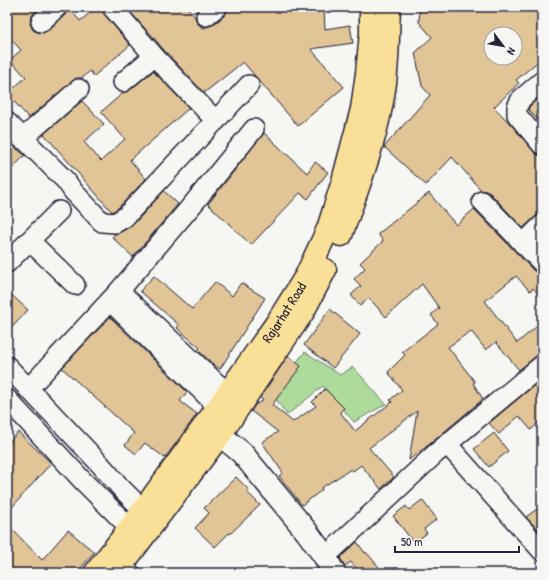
<svg xmlns="http://www.w3.org/2000/svg" width="549" height="580" font-family="'Patrick Hand',sans-serif">
<rect width="100%" height="100%" fill="#f6f6f2"/>
<filter id="ink" filterUnits="userSpaceOnUse"><feTurbulence type="fractalNoise" baseFrequency=".025" numOctaves="2"/><feDisplacementMap in="SourceGraphic" scale="8" xChannelSelector="R" yChannelSelector="G"/><feConvolveMatrix kernelMatrix="1 2 1 2 8 2 1 2 1" color-interpolation-filters="sRGB"/></filter>
<g filter="url(#ink)">
<!-- green -->
<polygon fill="#acdb9b" stroke="#677e6b" points="305,352 340,375 353,367 386,404 354,422 323,386 287,415 271,392"/>
<!-- building -->
<g fill="#e1c596" stroke="#22223b" fill-rule="evenodd">
<polygon points="7,7 41,7 33,14 31,18 30,24 33,30 37,32 43,33 49,30 65,15 67,11 68,7 80,21 97,7 101,7 104,14 130,45 94,76 90,71 82,78 76,78 72,81 29,118 7,94 26,77 10,60 21,50 7,35"/>
<polygon points="126,7 187,7 195,17 197,23 203,28 213,25 224,16 230,7 324,7 325,29 350,25 353,43 311,49 344,87 298,126 243,62 204,93 163,49 149,32 147,31"/>
<path d="M420,7H542V58L516,80L519,83L494,107L516,130L534,152L542,158V214L535,217L523,228L490,193L485,191L481,190L452,157L426,185L384,147L430,95L422,86L415,53L432,37L419,22ZM491,34H515V58H491Z"/>
<polygon points="153,71 189,108 130,160 146,179 118,208 112,212 44,134 82,101 104,124 84,142 101,161 125,139 101,112 123,93 130,90"/>
<polygon points="542,95 542,125 528,109 530,106"/>
<polygon points="264,133 307,173 315,162 328,172 308,199 300,193 251,245 208,204"/>
<polygon points="7,138 14,147 25,155 7,174"/>
<polygon points="164,191 178,204 133,257 112,237 115,234 121,232 133,225"/>
<polygon points="429,193 456,225 474,209 534,271 542,274 542,298 533,288 530,291 516,276 485,301 517,343 542,322 542,354 535,357 519,370 496,342 486,350 471,331 448,347 475,382 473,383 483,399 431,443 409,460 417,411 369,448 394,477 381,489 361,465 353,471 351,469 321,488 322,490 302,505 279,476 283,473 262,442 278,432 251,411 256,404 263,401 260,397 288,356 301,366 272,405 293,422 316,406 312,402 325,389 344,408 340,412 355,431 392,402 390,400 402,390 388,372 405,355 402,352 438,324 431,315 439,308 422,284 386,317 369,298 360,306 351,295 361,286 354,279 365,268 360,263 383,241 378,234"/>
<polygon points="154,276 192,309 215,282 232,296 241,283 265,298 220,369 214,365 198,350 200,348 177,328 179,325 140,291"/>
<polygon points="7,291 28,310 7,333"/>
<polygon points="330,309 360,334 333,368 304,345"/>
<polygon points="110,317 187,392 180,401 197,414 165,458 145,443 136,454 125,445 134,433 62,368"/>
<polygon points="542,379 542,419 531,430 519,416 499,434 489,423"/>
<polygon points="18,432 51,463 7,513 7,445"/>
<polygon points="494,433 508,451 489,467 474,449"/>
<polygon points="236,477 249,490 247,492 260,505 230,534 229,533 215,547 195,528 209,513 204,508"/>
<polygon points="422,500 437,519 424,529 427,533 414,543 393,516 406,506 409,510"/>
<polygon points="537,509 542,516 542,534 526,517"/>
<polygon points="7,524 42,560 68,530 94,552 77,573 7,573"/>
<polygon points="357,542 365,553 366,552 384,573 360,573 351,562 345,566 340,558"/>
</g>
<g fill="none" stroke-linecap="round" stroke-linejoin="round">
<defs>
<polyline id="service" points="124,562 136,573"/>
<g id="minor">
<polyline points="112,7 154,56 216,121"/>
<polyline points="206,16 217,7"/>
<polyline points="41,22 57,7"/>
<polyline points="542,81 521,99 517,107 517,115 542,145"/>
<polyline points="123,82 154,56"/>
<polyline points="7,122 66,181 73,191 102,222 115,223 125,217 249,85"/>
<polyline points="22,139 79,89"/>
<polyline points="482,201 542,263"/>
<polyline points="30,241 75,285"/>
<polyline points="523,244 542,225"/>
<polyline points="7,263 59,211"/>
<polyline points="119,291 227,393"/>
<polyline points="110,301 218,407"/>
<polyline points="7,366 100,464 121,488 143,510"/>
<polyline points="28,389 119,291 193,204 254,129"/>
<polyline points="7,399 83,481 130,528"/>
<polyline points="447,444 542,551"/>
<polyline points="325,557 435,454 542,365"/>
</g>
<polyline id="tertiary" points="206,423 242,453 307,532 325,557 334,573"/>
<g id="primary">
<path d="M341,235C359,185 378,136 385,83C388,58 388,32 389,7"/>
<path id="s1" d="M95,573L130,528L218,407L276,324L306,276L328,229L343,181L362,109L367,73L371,33V7"/>
<polyline points="116,573 220,435 303,312 325,270"/>
</g>
</defs>
<!-- service casing -->
<use href="#service" stroke="#22223b" stroke-width="13"/>
<!-- minor casing -->
<use href="#minor" stroke="#22223b" stroke-width="22"/>
<!-- tertiary casing -->
<use href="#tertiary" stroke="#22223b" stroke-width="25"/>
<!-- primary casing -->
<use href="#primary" stroke="#22223b" stroke-width="25"/>
<!-- service -->
<use href="#service" stroke="#f6f6f2" stroke-width="10"/>
<!-- minor -->
<use href="#minor" stroke="#f6f6f2" stroke-width="19"/>
<!-- tertiary -->
<use href="#tertiary" stroke="#f6f6f2" stroke-width="22"/>
<!-- primary -->
<use href="#primary" stroke="#fadf96" stroke-width="22"/>
</g>
</g>
<g text-anchor="middle" dominant-baseline="central" stroke-width="3.5" stroke-linejoin="round" paint-order="stroke">
<!-- street labels -->
<g font-size="14" fill="#22223b" stroke="#f6f6f2">
<text stroke="none"><textPath href="#s1" startOffset="322">Rajarhat Road</textPath></text>
</g>
</g>
<!-- margin -->
<rect width="549" height="580" fill="none" stroke="#f6f6f2" stroke-width="24"/>
<rect x="12" y="12" width="525" height="556" fill="none" stroke="#22223b" stroke-width="1.5" filter="url(#ink)"/>
<!-- north arrow -->
<g transform="translate(503 46) rotate(122)"><circle r="19" fill="#f6f6f2" stroke="#a1a1a9"/>
<path d="M0-3L7 15L0 10L-7 15Z" fill="#22223b"/>
<text y="-6" font-size="11" font-weight="bold" text-anchor="middle" fill="#22223b">N</text>
</g>
<!-- scale -->
<path d="M395 546v6h124v-6" fill="none" stroke="#22223b" stroke-width="2"/>
<text x="401" y="546" font-size="12" fill="#22223b" stroke="#f6f6f2" stroke-width="3" paint-order="stroke">50 m</text>
</svg>
